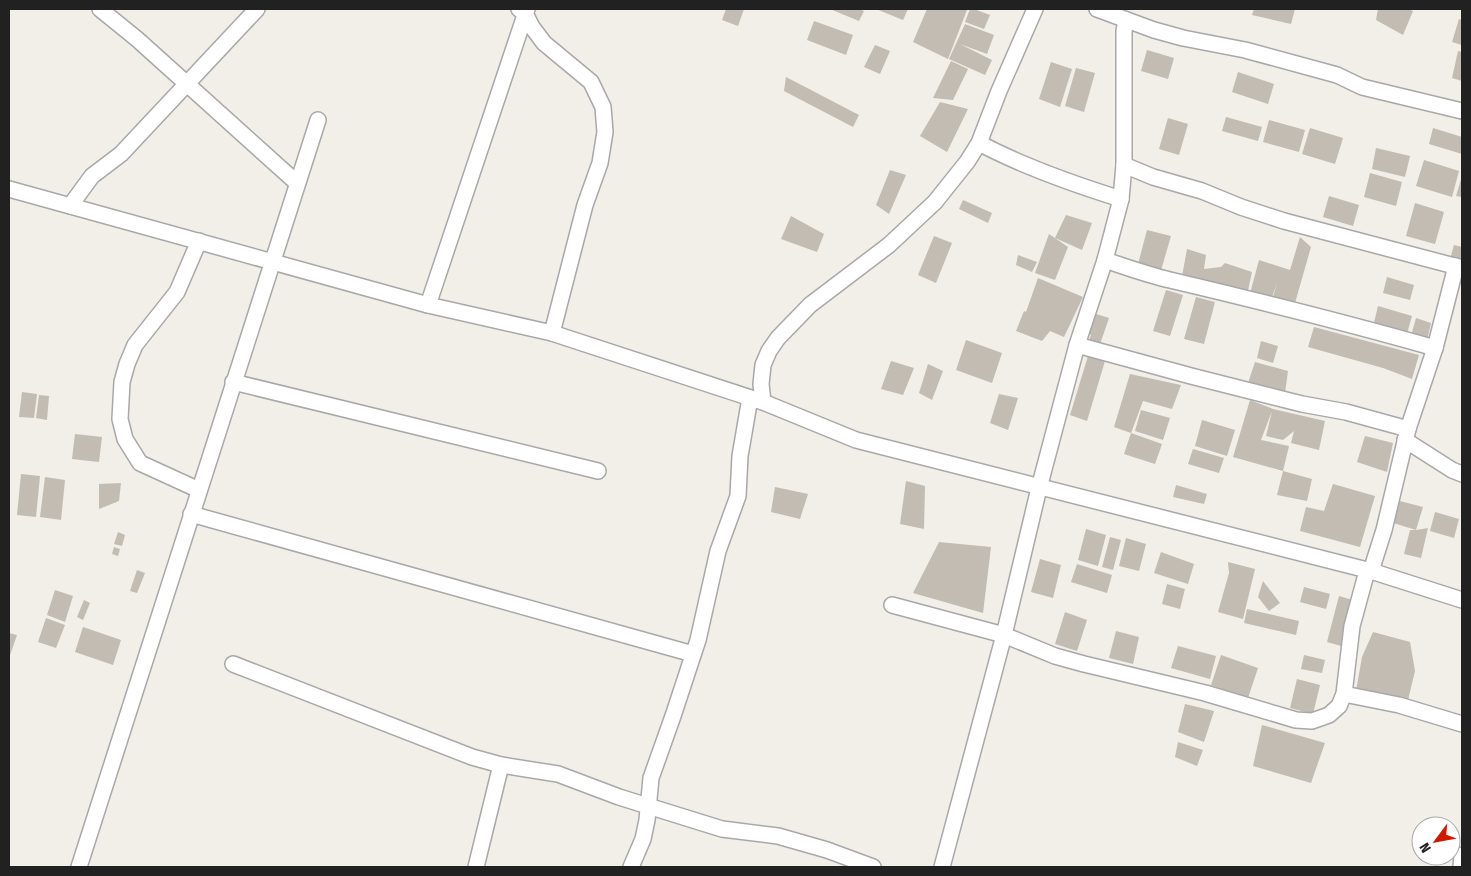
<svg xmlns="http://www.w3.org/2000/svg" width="1471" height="876" font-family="'Fira Sans Condensed',sans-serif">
<rect width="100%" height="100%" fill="#f1efe7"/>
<!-- building -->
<g fill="#c2bcb3">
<polygon points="726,9 744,9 738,26 722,20"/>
<polygon points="830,9 859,9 864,11 859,21"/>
<polygon points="876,9 908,9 903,20"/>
<polygon points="927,9 964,9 967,10 948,59 913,42"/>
<polygon points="970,9 974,9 990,15 984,29 965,22"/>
<polygon points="1254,9 1295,9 1291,24 1252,15"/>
<polygon points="1378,9 1408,9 1413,11 1403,35 1376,20"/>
<polygon points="1459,19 1462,20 1462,45 1452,42"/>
<polygon points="814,21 853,35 846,55 807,40"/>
<polygon points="965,24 994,35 987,54 960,44 992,60 985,75 949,59"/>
<polygon points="875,45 890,51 880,74 864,67"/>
<polygon points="1147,50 1174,58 1168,79 1141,71"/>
<polygon points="1458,51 1462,52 1462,81 1452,78"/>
<polygon points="951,61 968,69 953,100 933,98"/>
<polygon points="1051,62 1072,69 1060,107 1039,99"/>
<polygon points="1076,68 1095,73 1084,112 1065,106"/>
<polygon points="1238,72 1274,84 1268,104 1232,92"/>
<polygon points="786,77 859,115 853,127 784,91"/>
<polygon points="940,102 968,109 947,152 920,136"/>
<polygon points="1226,117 1262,127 1258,141 1222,131"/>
<polygon points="1168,118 1188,124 1179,155 1159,149"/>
<polygon points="1269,120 1305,130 1299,152 1263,142"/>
<polygon points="1310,128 1343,138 1335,164 1302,154"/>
<polygon points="1433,128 1462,137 1462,154 1429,144"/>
<polygon points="1376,148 1410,156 1405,177 1372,169"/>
<polygon points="1424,160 1459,171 1452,197 1416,186"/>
<polygon points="890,170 906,175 889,214 876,205"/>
<polygon points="1370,173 1402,182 1396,206 1364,197"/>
<polygon points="1462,176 1462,197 1456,196"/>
<polygon points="1329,196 1359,205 1353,226 1323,217"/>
<polygon points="963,200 992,213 988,223 959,209"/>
<polygon points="1415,203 1444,212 1435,244 1406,236"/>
<polygon points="1066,215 1092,223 1082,250 1055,238"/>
<polygon points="791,216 824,234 817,252 781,239"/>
<polygon points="1147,230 1171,236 1160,274 1137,268"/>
<polygon points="1049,234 1068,247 1055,280 1035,273"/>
<polygon points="934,236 952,243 936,283 918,275"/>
<polygon points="1300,237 1311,247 1293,310 1271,304 1277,283 1270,303 1249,297 1259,260 1290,270"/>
<polygon points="1454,245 1462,247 1462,263 1450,259"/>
<polygon points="1187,249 1206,255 1204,269 1221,267 1225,263 1252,272 1247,295 1181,282"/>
<polygon points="1018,255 1037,262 1032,272 1016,265"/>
<polygon points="1387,277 1414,285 1410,300 1383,293"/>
<polygon points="1038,278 1083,297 1064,337 1050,331 1042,341 1016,331 1024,311 1026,312"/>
<polygon points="1166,290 1183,295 1170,336 1153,331"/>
<polygon points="1196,297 1215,302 1204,344 1184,339"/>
<polygon points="1378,306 1412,316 1406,337 1373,327"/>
<polygon points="1093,313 1109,318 1098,350 1087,346 1091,335 1087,331"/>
<polygon points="1416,318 1431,323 1427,341 1411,336"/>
<polygon points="1314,327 1419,355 1412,379 1383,368 1308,347"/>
<polygon points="966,340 1002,353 992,383 956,370"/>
<polygon points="1261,341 1278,346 1273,363 1257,358"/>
<polygon points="1088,356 1105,361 1087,421 1070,415"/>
<polygon points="891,361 914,368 903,395 881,389"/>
<polygon points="1255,362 1288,371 1285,393 1248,383"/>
<polygon points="928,364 943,371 932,400 919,393"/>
<polygon points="1130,374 1181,385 1172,409 1143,401 1131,433 1114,427"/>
<polygon points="22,392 37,394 34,418 19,417"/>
<polygon points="999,394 1018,398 1008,430 990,423"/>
<polygon points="39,395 49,396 47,420 36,418"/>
<polygon points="1250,400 1273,409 1325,421 1319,450 1291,443 1294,431 1283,440 1266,436 1272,411 1261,440 1289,446 1283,471 1233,457"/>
<polygon points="1141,410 1170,418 1163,440 1135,431"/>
<polygon points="1202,420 1235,430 1227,456 1195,446"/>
<polygon points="1131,433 1162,444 1155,464 1124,454"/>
<polygon points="75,434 102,437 99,462 72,459"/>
<polygon points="1365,436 1393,443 1387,472 1357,462"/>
<polygon points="1193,449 1224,458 1219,473 1188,464"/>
<polygon points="1283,471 1312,479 1307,501 1277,495"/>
<polygon points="21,474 40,476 36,517 17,515"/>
<polygon points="45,477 65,480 61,520 40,517"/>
<polygon points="906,481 925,486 924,529 900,524"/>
<polygon points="121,483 119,501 99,509 99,484"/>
<polygon points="1333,484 1375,496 1360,547 1300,531 1306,507 1324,511"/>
<polygon points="1176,485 1207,494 1204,504 1173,497"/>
<polygon points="775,487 808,494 800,519 771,512"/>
<polygon points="1396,500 1423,507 1416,530 1428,528 1421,558 1404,554 1410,530 1416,530 1390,522"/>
<polygon points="1435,512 1459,519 1454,538 1430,531"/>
<polygon points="1086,529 1106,535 1098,566 1078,560"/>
<polygon points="118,532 125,535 122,546 114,544"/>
<polygon points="1110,537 1121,540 1113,570 1102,567"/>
<polygon points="1126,538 1146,544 1139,571 1119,566"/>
<polygon points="939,542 991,547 983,613 913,593"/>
<polygon points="114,547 120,549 118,556 112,554"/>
<polygon points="1161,552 1194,564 1188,584 1154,573"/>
<polygon points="1040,559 1061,565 1053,598 1031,592"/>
<polygon points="1228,562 1255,569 1243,619 1218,612 1229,573"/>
<polygon points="1077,564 1112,575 1107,593 1071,582"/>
<polygon points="137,570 145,573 137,593 130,591"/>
<polygon points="1263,581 1280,603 1269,611 1258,597"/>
<polygon points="1167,584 1185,589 1180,609 1162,604"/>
<polygon points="1304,587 1330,594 1326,609 1300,602"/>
<polygon points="55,590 73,596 65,622 47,615"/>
<polygon points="1339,596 1353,600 1341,646 1327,642"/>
<polygon points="84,600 90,603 83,620 77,617"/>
<polygon points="1247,609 1299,621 1296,635 1244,623"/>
<polygon points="1065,612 1087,620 1077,651 1055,644"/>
<polygon points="46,618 65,625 56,648 38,642"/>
<polygon points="83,627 121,640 113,665 75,652"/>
<polygon points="1116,631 1139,637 1133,664 1109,658"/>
<polygon points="1373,632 1410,642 1415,671 1408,700 1356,691 1362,657"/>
<polygon points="9,633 17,635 9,658"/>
<polygon points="1178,646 1216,656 1210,679 1171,668"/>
<polygon points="1221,655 1258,668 1248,698 1211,685"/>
<polygon points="1304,655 1325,660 1322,673 1301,669"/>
<polygon points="1297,679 1320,685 1313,714 1290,708"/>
<polygon points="1185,704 1214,711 1204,742 1178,732"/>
<polygon points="1262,725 1325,743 1311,783 1253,766"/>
<polygon points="1178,742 1203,750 1197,766 1175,757"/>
</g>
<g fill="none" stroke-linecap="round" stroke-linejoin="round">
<defs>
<g id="minor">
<polyline points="100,9 137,39 297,183"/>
<polyline points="519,9 525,13 532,27 544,43 591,82 603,107 605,132 600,163 585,205 552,333"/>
<polyline points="1097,9 1154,30 1183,38 1245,50 1337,75 1362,87 1462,111"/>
<path d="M979,143C1024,167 1073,184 1121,199"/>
<polyline points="1124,165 1153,177 1202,191 1241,207 1284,221 1462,268"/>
<polyline points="9,189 428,305 552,333 763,402 856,440 1371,571 1462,600"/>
<polyline points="70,206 92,176 121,154 257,9"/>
<path d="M1105,260C1126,267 1148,275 1170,280C1259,301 1347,323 1435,348"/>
<polyline points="428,305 527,9"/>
<polyline points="1077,345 1191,376 1302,404 1346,412 1408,429"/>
<polyline points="233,382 598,471"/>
<polyline points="763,402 761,384 763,365 769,351 778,338 810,305 889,245 935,202 967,162 979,143 999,91 1035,9"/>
<polyline points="1405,440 1452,470 1462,474"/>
<polyline points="199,490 140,463 125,439 120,419 122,382 127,364 135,345 177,292 199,241"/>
<polyline points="191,514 693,654"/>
<polyline points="1371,571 1384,530 1408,429 1435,348 1456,266"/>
<polyline points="892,605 1004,635 1055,656 1084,664 1205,693 1296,720 1312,721 1329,715 1339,706 1344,694 1352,626 1367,571"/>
<polyline points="233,664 472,757 501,765 558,774 619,797 722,829 778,836 827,850 873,867"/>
<polyline points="1344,694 1399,705 1462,724"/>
<polyline points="79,867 318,120"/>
<polyline points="476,867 501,765"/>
<polyline points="631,867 643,839 647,820 651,778 673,716 698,640 718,551 738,496 740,456 750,398"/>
<polyline points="942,867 1004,635 1039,488 1077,345 1105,260 1121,199 1124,165 1124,31 1126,20"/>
<polyline points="1461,867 1462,855"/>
</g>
</defs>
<!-- minor casing -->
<use href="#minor" stroke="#a8a8a8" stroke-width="18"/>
<!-- minor -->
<use href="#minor" stroke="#fff" stroke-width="15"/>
</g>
<!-- border -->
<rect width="1471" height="876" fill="none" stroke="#212121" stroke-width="20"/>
<!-- north arrow -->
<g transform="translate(1436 841) rotate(238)"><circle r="24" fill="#ffffff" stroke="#a6a6a6"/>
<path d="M0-4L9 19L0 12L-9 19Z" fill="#d11900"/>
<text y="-8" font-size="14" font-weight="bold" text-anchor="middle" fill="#212121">N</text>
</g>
</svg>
